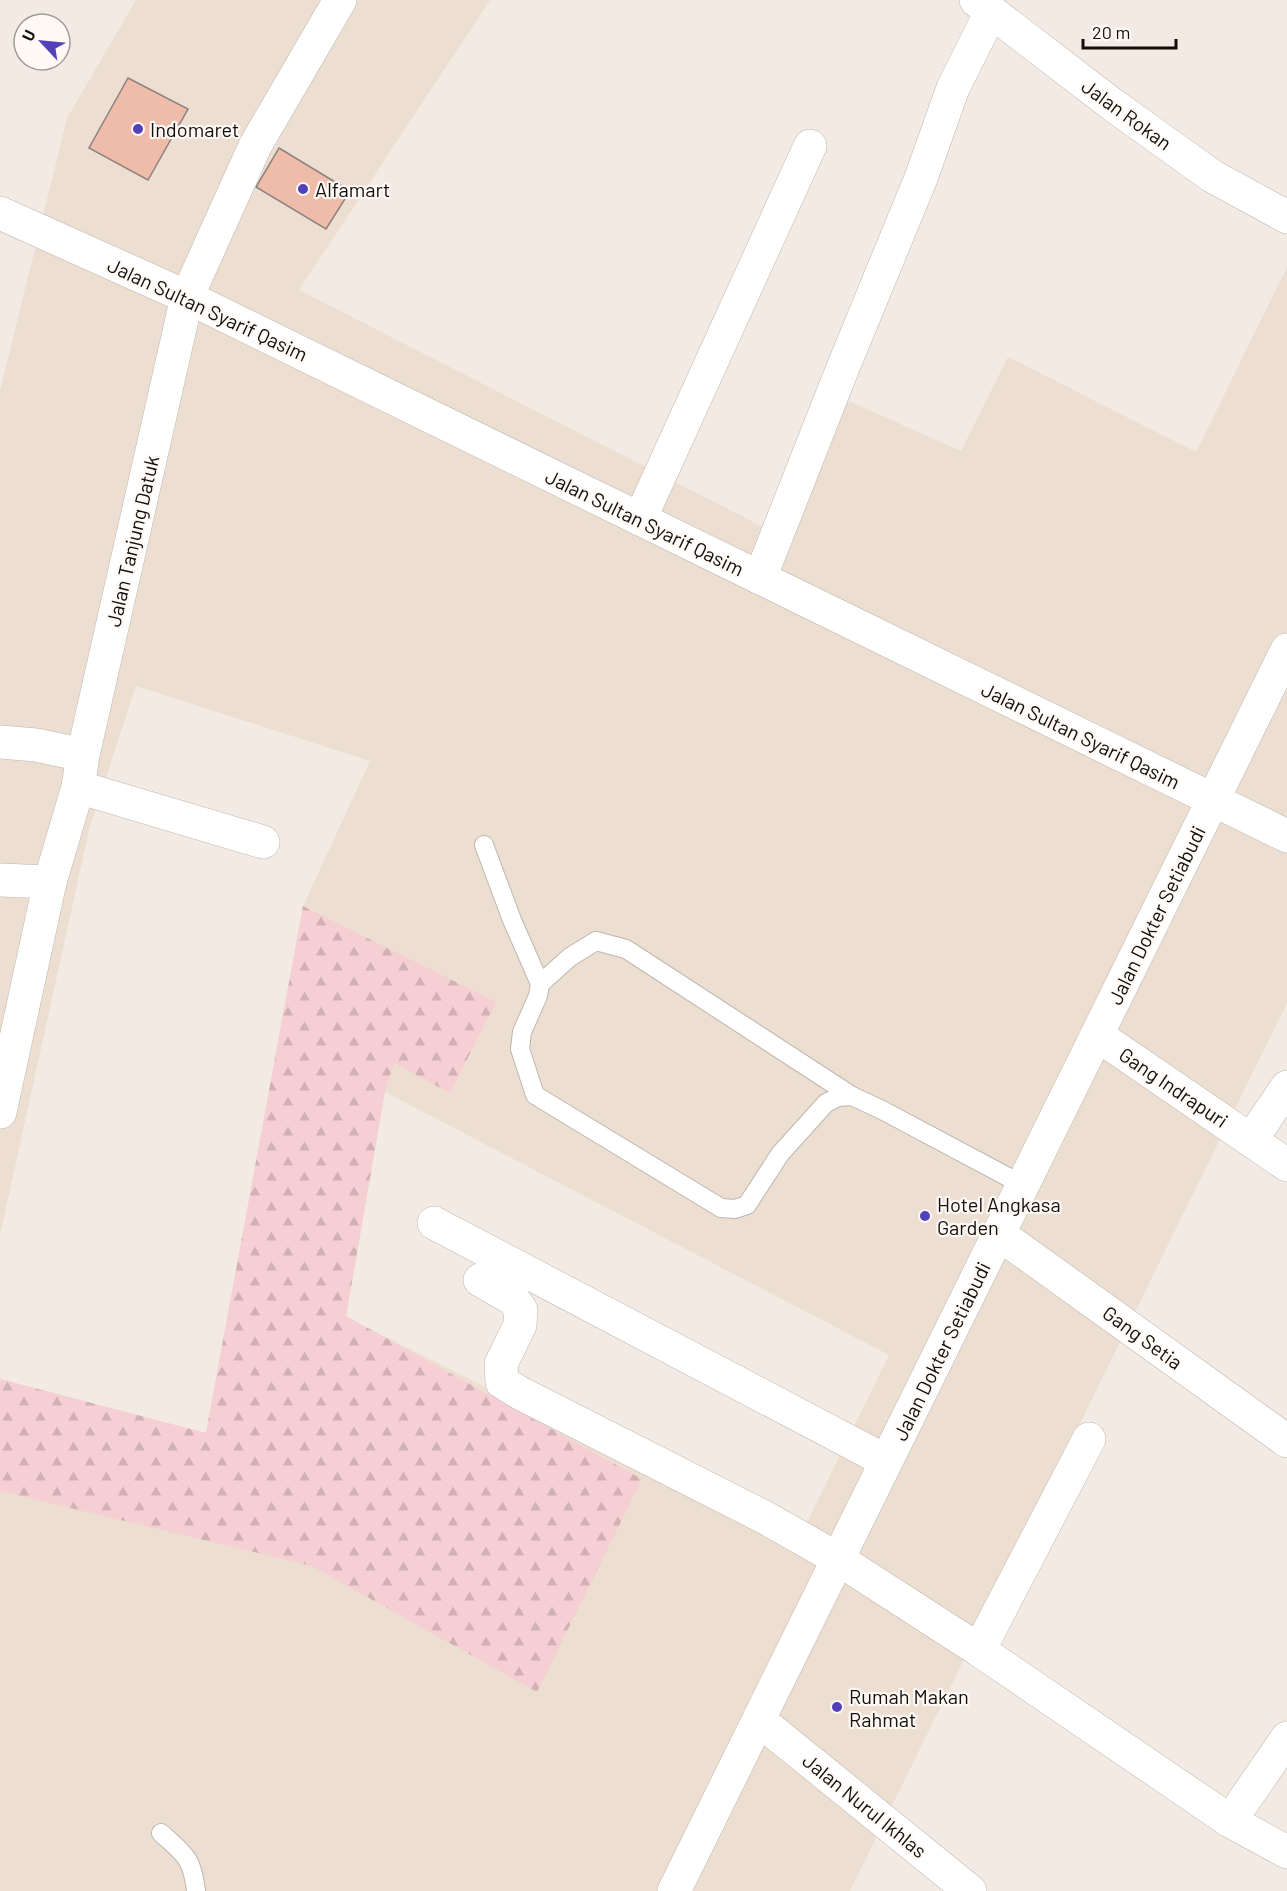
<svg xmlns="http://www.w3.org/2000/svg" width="1287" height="1891" font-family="Barlow,sans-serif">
<defs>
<pattern id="forest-firs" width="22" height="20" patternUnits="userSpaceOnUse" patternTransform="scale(1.5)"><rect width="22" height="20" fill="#f5cfd3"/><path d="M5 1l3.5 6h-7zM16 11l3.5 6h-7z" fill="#d1b1b4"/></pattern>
</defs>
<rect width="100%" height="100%" fill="#f3ebe3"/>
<!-- built -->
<path fill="#ecded0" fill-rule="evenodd" d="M136,0H490L299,290L769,530L824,390L961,451L1008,357L1196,452L1287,267V1003L850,1891H0V1379L206,1433L303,906L370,761L136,686L90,826L0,1235V391L67,118ZM385,1092L889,1355L797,1543L346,1317Z"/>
<!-- forest -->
<polygon fill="url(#forest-firs)" points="303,906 496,1002 450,1093 394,1063 385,1091 346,1316 642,1479 537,1692 312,1566 0,1491 0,1379 206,1433"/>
<!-- building -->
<g fill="#efbcaa" stroke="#8d827f" stroke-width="1.5">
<polygon points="128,78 188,109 148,180 89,148"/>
<polygon points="279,148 350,191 326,229 256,187"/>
</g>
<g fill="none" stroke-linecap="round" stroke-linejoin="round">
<defs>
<g id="service">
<polyline points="484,845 512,920 540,984 538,996 522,1032 520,1049 535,1095 721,1208 735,1209 747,1205 780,1154 826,1103 838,1097 852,1096 882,1110 1023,1185"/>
<polyline points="540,984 570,957 596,941 626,949 852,1096"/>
<path d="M161,1833C185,1855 192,1857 196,1891"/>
</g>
<g id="minor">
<polyline points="976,0 1113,105 1212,176 1287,217"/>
<polyline points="0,213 187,297"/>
<polyline points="640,519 810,146"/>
<polyline points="760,578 842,370 921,178 953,88 991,12"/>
<polyline points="0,742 36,745 83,755"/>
<polyline points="78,787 263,842"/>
<polyline points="0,880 50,882"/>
<polyline points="1097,1035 1287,1165"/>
<polyline points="1251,1140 1287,1087"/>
<polyline points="434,1223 886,1461"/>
<polyline points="999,1234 1287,1441"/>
<polyline points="480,1280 513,1299 521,1310 520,1325 501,1364 502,1382 520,1393 766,1518 838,1559 979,1650 1230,1821 1287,1852"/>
<polyline points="979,1650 1089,1439"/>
<polyline points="759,1720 970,1891"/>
<polyline points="1230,1821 1287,1738"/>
</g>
<polyline id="tertiary" points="0,1112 50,882 78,787 83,755 187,297"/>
<g id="secondary">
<polyline points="340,0 255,146 187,297 1287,836"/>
<polyline points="674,1891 1287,650"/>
</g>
</defs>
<!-- service casing -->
<use href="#service" stroke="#beb6ae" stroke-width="20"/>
<!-- minor casing -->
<use href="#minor" stroke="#beb6ae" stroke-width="34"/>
<!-- tertiary casing -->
<use href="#tertiary" stroke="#beb6ae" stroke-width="34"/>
<!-- secondary casing -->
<use href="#secondary" stroke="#beb6ae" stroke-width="34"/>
<!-- service -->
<use href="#service" stroke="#fff" stroke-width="18"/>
<!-- minor -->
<use href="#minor" stroke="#fff" stroke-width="33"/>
<!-- tertiary -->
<use href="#tertiary" stroke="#fff" stroke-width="33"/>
<!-- secondary -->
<use href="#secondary" stroke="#fff" stroke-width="33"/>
</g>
<!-- markers -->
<g fill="#5241b9" stroke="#fef9f4" stroke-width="2">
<circle cx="138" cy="129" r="6"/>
<circle cx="303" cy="189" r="6"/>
<circle cx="925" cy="1216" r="6"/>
<circle cx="837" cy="1707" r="6"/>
</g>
<g text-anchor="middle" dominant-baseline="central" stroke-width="4.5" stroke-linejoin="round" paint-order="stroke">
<!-- street labels -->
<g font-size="20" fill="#110e0c" stroke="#fef9f4">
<text transform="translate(1127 114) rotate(36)">Jalan Rokan</text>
<text transform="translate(208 309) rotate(25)">Jalan Sultan Syarif Qasim</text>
<text transform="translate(645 522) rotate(26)">Jalan Sultan Syarif Qasim</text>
<text transform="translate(132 541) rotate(-77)">Jalan Tanjung Datuk</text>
<text transform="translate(1081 735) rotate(26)">Jalan Sultan Syarif Qasim</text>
<text transform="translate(1156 915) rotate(-64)">Jalan Dokter Setiabudi</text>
<text transform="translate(1174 1087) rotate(34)">Gang Indrapuri</text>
<text transform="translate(1143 1337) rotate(36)">Gang Setia</text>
<text transform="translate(941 1351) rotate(-64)">Jalan Dokter Setiabudi</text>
<text transform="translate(865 1805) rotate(39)">Jalan Nurul Ikhlas</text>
</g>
<!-- poi labels -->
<g font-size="20" fill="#110e0c" stroke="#fef9f4" text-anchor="start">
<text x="150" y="129">Indomaret</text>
<text x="315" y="189">Alfamart</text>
<text x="937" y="1204">Hotel Angkasa<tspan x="937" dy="23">Garden</tspan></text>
<text x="849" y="1696">Rumah Makan<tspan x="849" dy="23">Rahmat</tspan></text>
</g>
</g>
<!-- north arrow -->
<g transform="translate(42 42) rotate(296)"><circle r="28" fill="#fef9f4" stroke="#9f9b97" stroke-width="1.5"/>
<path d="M0-4.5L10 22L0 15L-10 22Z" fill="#5241b9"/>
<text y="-9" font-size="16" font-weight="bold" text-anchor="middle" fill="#110e0c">U</text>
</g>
<!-- scale -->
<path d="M1083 39v9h93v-9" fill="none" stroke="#110e0c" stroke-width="3"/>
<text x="1092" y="39" font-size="18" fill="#110e0c" stroke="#fef9f4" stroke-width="4.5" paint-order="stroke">20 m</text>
</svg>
